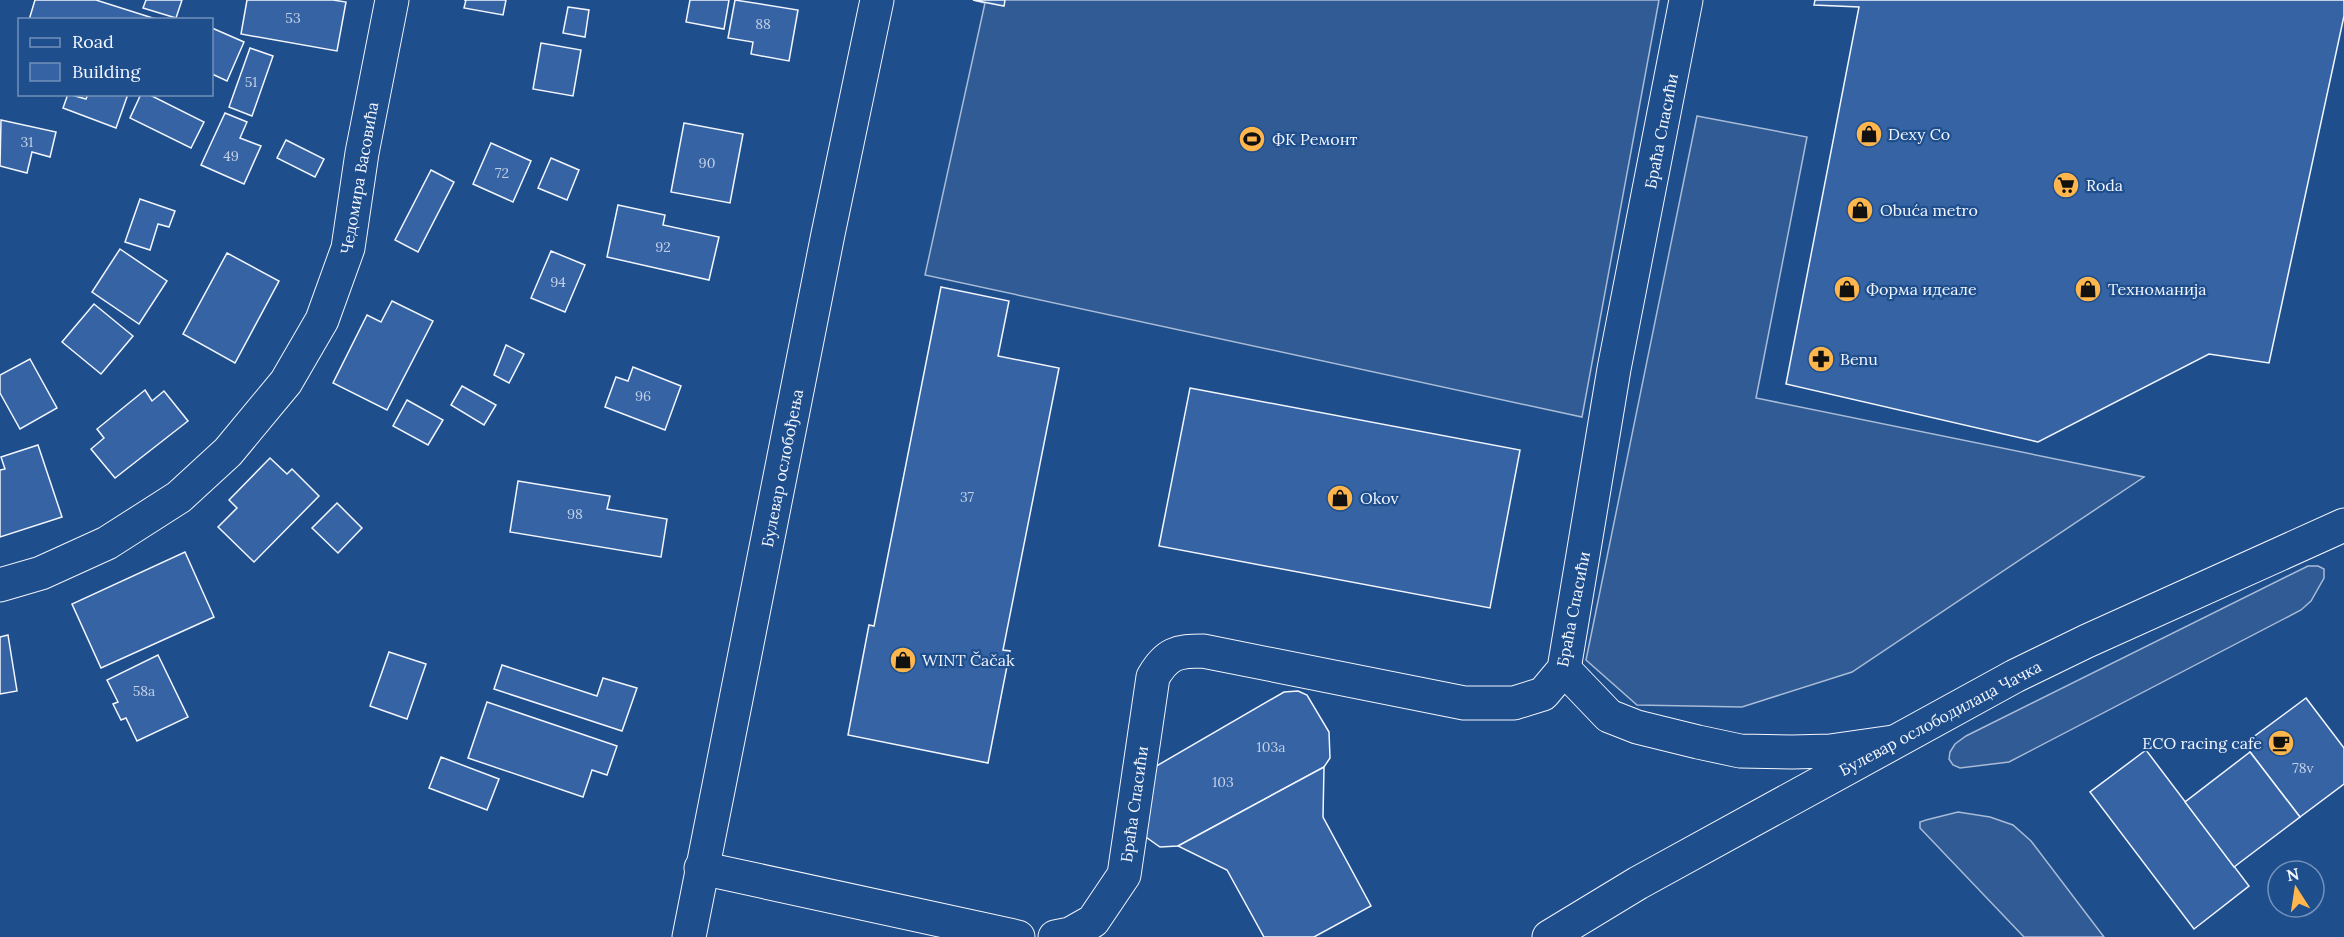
<svg xmlns="http://www.w3.org/2000/svg" width="2344" height="937" font-family="Lora,serif">
<rect width="100%" height="100%" fill="#1f4e8c"/>
<!-- built -->
<g fill="#305b95" stroke="#a8bbd7" stroke-width="1.5">
<polygon points="973,0 1659,0 1582,417 925,275 985,3"/>
<polygon points="1697,116 1807,137 1756,398 2144,477 1852,672 1742,707 1637,705 1586,660"/>
<polygon points="2308,566 2318,566 2324,569 2324,578 2311,601 2301,610 2009,762 1960,768 1953,765 1949,759 1950,752 1955,744 1966,736"/>
<polygon points="1958,812 1990,817 2013,825 2031,841 2104,937 2024,937 1920,828 1920,822 1926,820"/>
</g>
<!-- building -->
<g fill="#3563a3" stroke="#f2f6ff" stroke-width="1.5">
<polygon points="35,0 96,0 159,20 29,20"/>
<polygon points="146,0 182,0 176,18 143,8"/>
<polygon points="247,0 333,0 346,2 337,51 241,34"/>
<polygon points="464,0 506,0 503,15 464,8 466,0"/>
<polygon points="690,0 729,0 724,29 686,22"/>
<polygon points="735,0 798,10 789,61 751,54 753,42 728,38"/>
<polygon points="973,0 1005,0 1004,6"/>
<polygon points="1815,0 2344,0 2344,16 2269,363 2209,354 2038,442 1786,384 1859,7 1814,5"/>
<polygon points="568,7 589,10 585,37 563,33"/>
<polygon points="212,28 244,42 227,81 212,74"/>
<polygon points="541,43 581,50 573,96 533,89"/>
<polygon points="250,48 273,56 252,116 229,107"/>
<polygon points="68,94 86,99 88,94 128,94 116,128 63,108"/>
<polygon points="141,94 148,94 204,122 191,148 130,118"/>
<polygon points="225,113 247,122 240,138 261,146 244,184 201,165"/>
<polygon points="1,120 56,132 50,157 32,152 27,173 0,166"/>
<polygon points="684,123 743,134 730,203 671,192"/>
<polygon points="286,140 324,159 315,177 277,158"/>
<polygon points="491,143 531,161 513,202 473,184"/>
<polygon points="551,158 579,170 567,200 538,188"/>
<polygon points="431,170 454,182 418,252 395,240"/>
<polygon points="140,199 175,211 169,227 158,224 150,250 125,242"/>
<polygon points="618,205 665,215 663,225 719,237 709,280 607,257"/>
<polygon points="120,249 167,281 139,324 92,292"/>
<polygon points="551,251 585,265 565,312 531,298"/>
<polygon points="227,253 279,281 235,363 183,334"/>
<polygon points="941,287 1009,301 998,356 1059,368 1003,650 1010,651 988,763 848,735 869,625 874,626"/>
<polygon points="392,301 433,321 387,410 333,383 367,315 381,322"/>
<polygon points="94,304 133,336 101,374 62,342"/>
<polygon points="506,345 524,354 509,383 494,375"/>
<polygon points="30,359 57,408 20,429 0,393 0,375"/>
<polygon points="633,367 681,386 665,430 605,407 616,377 628,381"/>
<polygon points="462,386 496,405 484,425 451,405"/>
<polygon points="1190,388 1520,450 1490,608 1159,546"/>
<polygon points="145,390 152,401 164,391 188,421 115,478 91,449 104,438 97,429"/>
<polygon points="407,400 443,420 428,445 393,426"/>
<polygon points="38,445 62,517 0,537 0,470 5,469 1,457"/>
<polygon points="270,458 287,474 292,469 319,496 254,562 218,527 237,508 229,500"/>
<polygon points="518,481 610,496 607,509 667,519 661,557 510,532"/>
<polygon points="337,503 362,528 338,553 312,528"/>
<polygon points="185,552 214,617 101,668 72,604"/>
<polygon points="8,635 17,691 0,694 0,637"/>
<polygon points="389,652 426,664 407,719 370,706"/>
<polygon points="158,655 188,717 137,741 126,718 121,720 113,704 118,702 107,680"/>
<polygon points="502,665 597,696 603,678 637,688 622,731 494,689"/>
<polygon points="1298,691 1307,695 1329,732 1330,758 1324,767 1178,846 1160,847 1143,835 1153,768 1284,692"/>
<polygon points="2306,698 2344,748 2344,784 2300,817 2244,744"/>
<polygon points="487,702 617,746 607,775 592,770 583,797 468,758"/>
<polygon points="2146,750 2249,886 2194,929 2090,792"/>
<polygon points="2250,752 2300,817 2234,867 2185,802"/>
<polygon points="441,757 499,779 487,810 429,788"/>
<polygon points="1324,767 1323,817 1371,906 1314,937 1264,937 1227,870 1178,846"/>
</g>
<g fill="none" stroke-linecap="round" stroke-linejoin="round">
<defs>
<g id="minor">
<polyline points="0,585 41,573 107,543 179,497 228,452 286,382 322,320 348,248 362,153 392,0"/>
<polyline points="1564,669 1609,716 1637,727 1698,742 1740,751 1792,752 1830,751 1893,742"/>
<polyline points="701,868 1018,937"/>
<path d="M1055,937L1070,934L1093,921L1124,875L1153,677C1167,653 1177,651 1203,651L1464,703H1514L1543,694L1564,669L1614,369L1686,0"/>
</g>
<g id="major">
<polyline points="689,937 828,234 877,0"/>
<polyline points="1549,937 1638,883 2015,676 2087,641 2344,525"/>
</g>
</defs>
<!-- minor casing -->
<use href="#minor" stroke="#f2f6ff" stroke-width="35"/>
<!-- major casing -->
<use href="#major" stroke="#f2f6ff" stroke-width="35"/>
<!-- minor -->
<use href="#minor" stroke="#1f4e8c" stroke-width="33"/>
<!-- major -->
<use href="#major" stroke="#1f4e8c" stroke-width="33"/>
</g>
<!-- icons -->
<defs>
<symbol id="shop-disc" viewBox="-11 -11 22 22"><circle r="9.5" fill="#ffb74d" stroke="#1f4e8c"/><path d="M-5-2.5h2.3a2.7 3.5 0 0 1 5.4 0H5L5.5 6h-11ZM-1.5-2.5h3a1.5 2.3 0 0 0-3 0Z" fill="#111"/></symbol>
<symbol id="stadium-disc" viewBox="-11 -11 22 22"><circle r="9.5" fill="#ffb74d" stroke="#1f4e8c"/><path d="M0-5a6.5 5 0 1 0 0 10a6.5 5 0 1 0 0-10ZM-3.5-1.8h7v3.6h-7Z" fill="#111"/></symbol>
<symbol id="supermarket-disc" viewBox="-11 -11 22 22"><circle r="9.5" fill="#ffb74d" stroke="#1f4e8c"/><path d="M-6-5.5h2.5l.6 2H6L4.5 2H-2.5L-4.4-4H-6ZM-1.5 3.2a1.3 1.3 0 1 0 .1 0ZM3 3.2a1.3 1.3 0 1 0 .1 0Z" fill="#111"/></symbol>
<symbol id="pharmacy-disc" viewBox="-11 -11 22 22"><circle r="9.5" fill="#ffb74d" stroke="#1f4e8c"/><path d="M-2-6h4v4h4v4h-4v4h-4v-4h-4v-4h4Z" fill="#111"/></symbol>
<symbol id="cafe-disc" viewBox="-11 -11 22 22"><circle r="9.5" fill="#ffb74d" stroke="#1f4e8c"/><path d="M-5.5-4.5H6V0H3Q3 3.5 0 3.5H-2.5Q-5.5 3.5-5.5 0ZM3-3.2v2h1.7v-2ZM-6 4.5H4V6H-6Z" fill="#111"/></symbol>
</defs>
<g fill-rule="evenodd">
<use href="#shop-disc" x="1854" y="119" width="30" height="30"/>
<use href="#stadium-disc" x="1237" y="124" width="30" height="30"/>
<use href="#supermarket-disc" x="2051" y="170" width="30" height="30"/>
<use href="#shop-disc" x="1845" y="195" width="30" height="30"/>
<use href="#shop-disc" x="1832" y="274" width="30" height="30"/>
<use href="#shop-disc" x="2073" y="274" width="30" height="30"/>
<use href="#pharmacy-disc" x="1806" y="344" width="30" height="30"/>
<use href="#shop-disc" x="1325" y="483" width="30" height="30"/>
<use href="#shop-disc" x="888" y="645" width="30" height="30"/>
<use href="#cafe-disc" x="2266" y="728" width="30" height="30"/>
</g>
<g text-anchor="middle" dominant-baseline="central" stroke-width="4.5" stroke-linejoin="round" paint-order="stroke">
<!-- number labels -->
<g font-size="14" fill="#c3d1e8">
<text x="293" y="18">53</text>
<text x="763" y="24">88</text>
<text x="251" y="82">51</text>
<text x="27" y="142">31</text>
<text x="231" y="156">49</text>
<text x="707" y="163">90</text>
<text x="502" y="173">72</text>
<text x="663" y="247">92</text>
<text x="558" y="282">94</text>
<text x="643" y="396">96</text>
<text x="967" y="497">37</text>
<text x="575" y="514">98</text>
<text x="144" y="691">58a</text>
<text x="1271" y="747">103a</text>
<text x="2303" y="768">78v</text>
<text x="1223" y="782">103</text>
</g>
<!-- street labels -->
<g font-size="16" fill="#f2f6ff" stroke="#1f4e8c">
<text transform="translate(1661 131) rotate(-79)">Браћа Спасићи</text>
<text transform="translate(359 178) rotate(-80)">Чедомира Васовића</text>
<text transform="translate(782 468) rotate(-79)">Булевар ослобођења</text>
<text transform="translate(1573 609) rotate(-79)">Браћа Спасићи</text>
<text transform="translate(1940 718) rotate(-28)">Булевар ослободилаца Чачка</text>
<text transform="translate(1134 804) rotate(-82)">Браћа Спасићи</text>
</g>
<!-- poi labels -->
<g font-size="16" fill="#f2f6ff" stroke="#1f4e8c" text-anchor="start">
<text x="1888" y="134">Dexy Co</text>
<text x="1272" y="139">ФК Ремонт</text>
<text x="2086" y="185">Roda</text>
<text x="1880" y="210">Obuća metro</text>
<text x="1866" y="289">Форма идеале</text>
<text x="2108" y="289">Техноманија</text>
<text x="1840" y="359">Benu</text>
<text x="1360" y="498">Okov</text>
<text x="922" y="660">WINT Čačak</text>
<text x="2262" y="743" text-anchor="end">ECO racing cafe</text>
</g>
</g>
<!-- legend -->
<rect x="18" y="18" width="195" height="78" fill="#1f4e8c" stroke="#7391ba" stroke-width="1.5"/>
<rect x="30" y="38" width="30" height="9" fill="#1f4e8c" stroke="#7391ba" stroke-width="1.5"/>
<text x="72" y="48" font-size="18" fill="#f2f6ff">Road</text>
<rect x="30" y="63" width="30" height="18" fill="#3563a3" stroke="#7391ba" stroke-width="1.5"/>
<text x="72" y="78" font-size="18" fill="#f2f6ff">Building</text>
<!-- north arrow -->
<g transform="translate(2296 889) rotate(348)"><circle r="28" fill="#1f4e8c" stroke="#7391ba" stroke-width="1.5"/>
<path d="M0-4.5L10 22L0 15L-10 22Z" fill="#ffb74d"/>
<text y="-9" font-size="16" font-weight="bold" text-anchor="middle" fill="#f2f6ff">N</text>
</g>
</svg>
